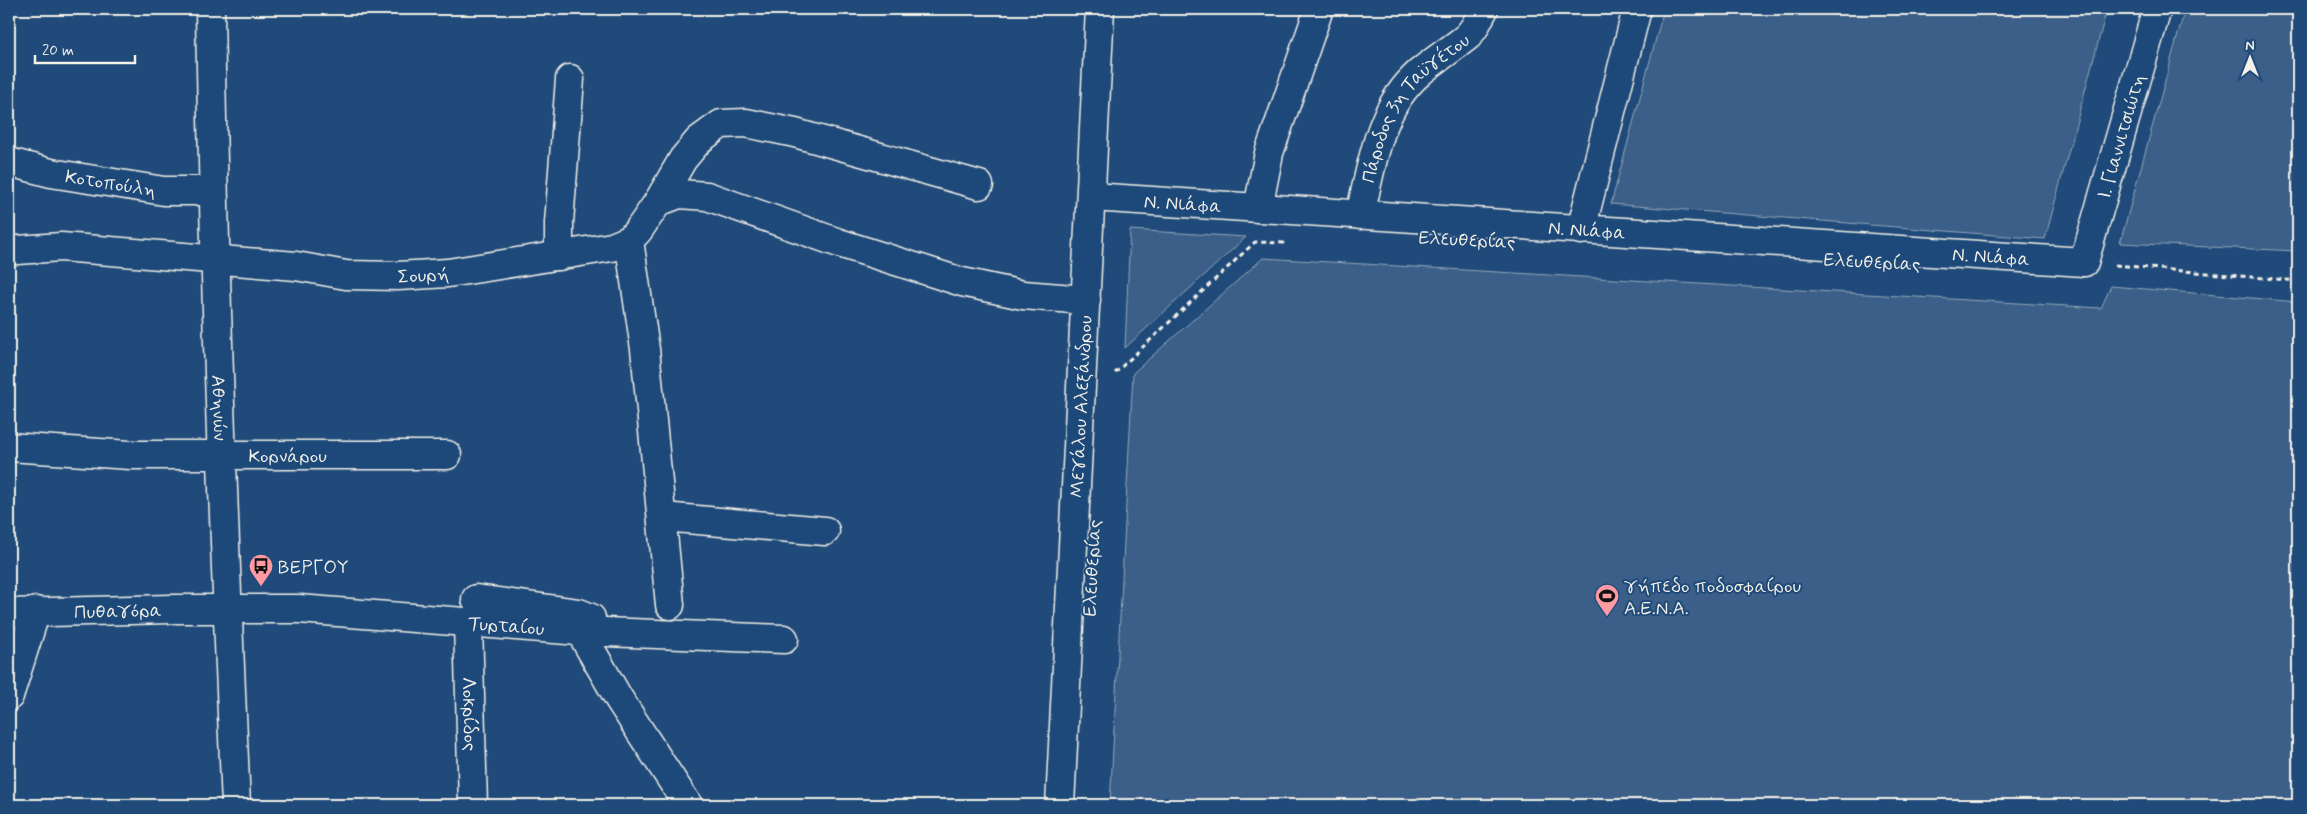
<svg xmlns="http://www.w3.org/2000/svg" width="2307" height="814" font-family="Mynerve,sans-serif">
<rect width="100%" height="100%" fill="#1f4a7a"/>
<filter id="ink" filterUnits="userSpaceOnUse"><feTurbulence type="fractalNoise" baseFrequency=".02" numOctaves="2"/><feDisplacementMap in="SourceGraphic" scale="10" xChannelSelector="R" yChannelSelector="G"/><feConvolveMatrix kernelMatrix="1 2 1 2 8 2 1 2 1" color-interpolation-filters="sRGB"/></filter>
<g filter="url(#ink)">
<path fill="#3a5f88" stroke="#97a8b8" d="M 1664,9 L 2107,9 L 2045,239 L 1611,204 Z
M 2185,9 L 2298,9 L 2298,251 L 2120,243 Z
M 1130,230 L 1246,237 L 1125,348 Z
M 1263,258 L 2101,308 L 2111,286 L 2298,302 L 2298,805 L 1110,805 L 1133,373 Z"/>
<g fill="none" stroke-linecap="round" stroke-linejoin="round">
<defs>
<g id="street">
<path id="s1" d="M 9,162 L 51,173 L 164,191 L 213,191"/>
<path id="s2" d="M 1092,197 L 2084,262"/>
<path d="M 658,202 L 683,159 L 699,140 L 721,124 L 746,123 L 795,133 L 979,185"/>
<path d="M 1258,208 L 1269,153 L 1319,9"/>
<path id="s3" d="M 1360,215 C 1372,165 1378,109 1419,73 C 1434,60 1452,49 1468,36 L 1474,28 L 1484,9"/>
<path d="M 1581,230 L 1637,9"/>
<path d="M 629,240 L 645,349 L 670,605"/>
<path id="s4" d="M 17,250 L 61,247 L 296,266 L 346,275 L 398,276 L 448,273 L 612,247 L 629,240 L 638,231 L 658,202 L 679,194 L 707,196 L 839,243 L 962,282 L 1023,295 L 1086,300"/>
<path d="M 559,256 L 559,223 L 570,79"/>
<path id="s5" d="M 9,447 L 130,455 L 447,455"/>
<path d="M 663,517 L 825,531"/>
<path d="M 476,599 L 579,613 L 591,618"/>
<path id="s6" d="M 9,613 L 171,609 L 299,609 L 580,631 L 784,639"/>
<path id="s7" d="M 468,623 L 473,805"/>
<path d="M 580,631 L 619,699 L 688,805"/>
<path d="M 9,696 L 36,611"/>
</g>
<g id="secondary">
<path id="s8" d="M 210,9 C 214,274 224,540 236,805"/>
<path id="s9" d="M 2084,262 L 2157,9"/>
<path id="s10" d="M 1060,805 L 1100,9"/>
</g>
</defs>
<use href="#street" stroke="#f4f1e8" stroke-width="31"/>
<use href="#secondary" stroke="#f4f1e8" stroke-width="31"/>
<path stroke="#f4f1e8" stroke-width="3" stroke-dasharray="5 4" stroke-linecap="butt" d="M 2115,265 L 2298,281
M 1115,373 L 1255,242 L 1287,243"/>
<use href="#street" stroke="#1f4a7a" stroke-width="28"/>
<use href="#secondary" stroke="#1f4a7a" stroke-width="28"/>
</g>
</g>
<defs>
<symbol id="bus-pin" viewBox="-11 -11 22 30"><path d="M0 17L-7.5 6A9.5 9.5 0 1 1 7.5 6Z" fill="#ff9aa2" stroke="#1f4a7a"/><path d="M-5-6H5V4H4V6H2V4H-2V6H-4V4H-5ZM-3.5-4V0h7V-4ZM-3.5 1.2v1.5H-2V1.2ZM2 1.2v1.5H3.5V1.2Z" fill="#111"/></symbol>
<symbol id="stadium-pin" viewBox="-11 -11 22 30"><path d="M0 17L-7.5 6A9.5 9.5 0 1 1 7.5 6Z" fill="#ff9aa2" stroke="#1f4a7a"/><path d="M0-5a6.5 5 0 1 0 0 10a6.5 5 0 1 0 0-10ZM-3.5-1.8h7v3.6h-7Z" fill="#111"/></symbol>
</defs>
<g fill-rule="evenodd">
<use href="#bus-pin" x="247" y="552" width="28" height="38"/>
<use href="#stadium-pin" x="1593" y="582" width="28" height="38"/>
</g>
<g text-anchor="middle" stroke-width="4" stroke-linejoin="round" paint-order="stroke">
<g font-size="19" fill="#f4f1e8" stroke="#1f4a7a">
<text dy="7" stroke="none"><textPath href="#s3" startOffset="125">Πάροδος 3η Ταϋγέτου</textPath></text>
<text dy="7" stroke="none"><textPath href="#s9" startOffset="131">Ι. Γιαννιτσιώτη</textPath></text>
<text dy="7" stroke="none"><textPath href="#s1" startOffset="104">Κοτοπούλη</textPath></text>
<text dy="7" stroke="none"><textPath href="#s2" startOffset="91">Ν. Νιάφα</textPath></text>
<text dy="7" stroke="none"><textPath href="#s2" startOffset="496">Ν. Νιάφα</textPath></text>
<text transform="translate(1467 239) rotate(3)" y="7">Ελευθερίας</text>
<text dy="7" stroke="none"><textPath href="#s2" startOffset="901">Ν. Νιάφα</textPath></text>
<text transform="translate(1872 261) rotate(3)" y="7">Ελευθερίας</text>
<text dy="7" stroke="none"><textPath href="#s4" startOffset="408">Σουρή</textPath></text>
<text dy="7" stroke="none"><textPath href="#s8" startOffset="399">Αθηνών</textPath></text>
<text dy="7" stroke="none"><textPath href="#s10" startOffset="399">Μεγάλου Αλεξάνδρου</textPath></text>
<text dy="7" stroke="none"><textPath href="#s5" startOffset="279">Κορνάρου</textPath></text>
<text transform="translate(1091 568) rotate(-87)" y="7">Ελευθερίας</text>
<text dy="7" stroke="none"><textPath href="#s6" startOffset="109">Πυθαγόρα</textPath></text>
<text dy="7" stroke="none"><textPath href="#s6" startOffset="498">Τυρταίου</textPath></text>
<text dy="7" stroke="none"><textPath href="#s7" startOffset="91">Λοκρίδος</textPath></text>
</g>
<g font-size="19" fill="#f4f1e8" stroke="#1f4a7a" text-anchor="start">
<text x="278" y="573">ΒΕΡΓΟΥ</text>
<text x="1624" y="592">γήπεδο ποδοσφαίρου<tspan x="1624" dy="22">Α.Ε.Ν.Α.</tspan></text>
</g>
</g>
<rect width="2307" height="814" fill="none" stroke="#1f4a7a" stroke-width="30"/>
<rect x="15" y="15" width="2277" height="784" fill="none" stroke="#f4f1e8" stroke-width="2" filter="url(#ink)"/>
<g transform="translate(2250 58)" stroke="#1f4a7a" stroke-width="4" paint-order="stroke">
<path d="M0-4L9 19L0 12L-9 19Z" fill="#f4f1e8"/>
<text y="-8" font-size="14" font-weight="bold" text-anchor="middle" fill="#f4f1e8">N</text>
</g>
<path d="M35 55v8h100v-8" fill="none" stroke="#f4f1e8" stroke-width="2.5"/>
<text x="42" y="55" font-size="15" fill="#f4f1e8" stroke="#1f4a7a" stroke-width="4" paint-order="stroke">20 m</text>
</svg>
